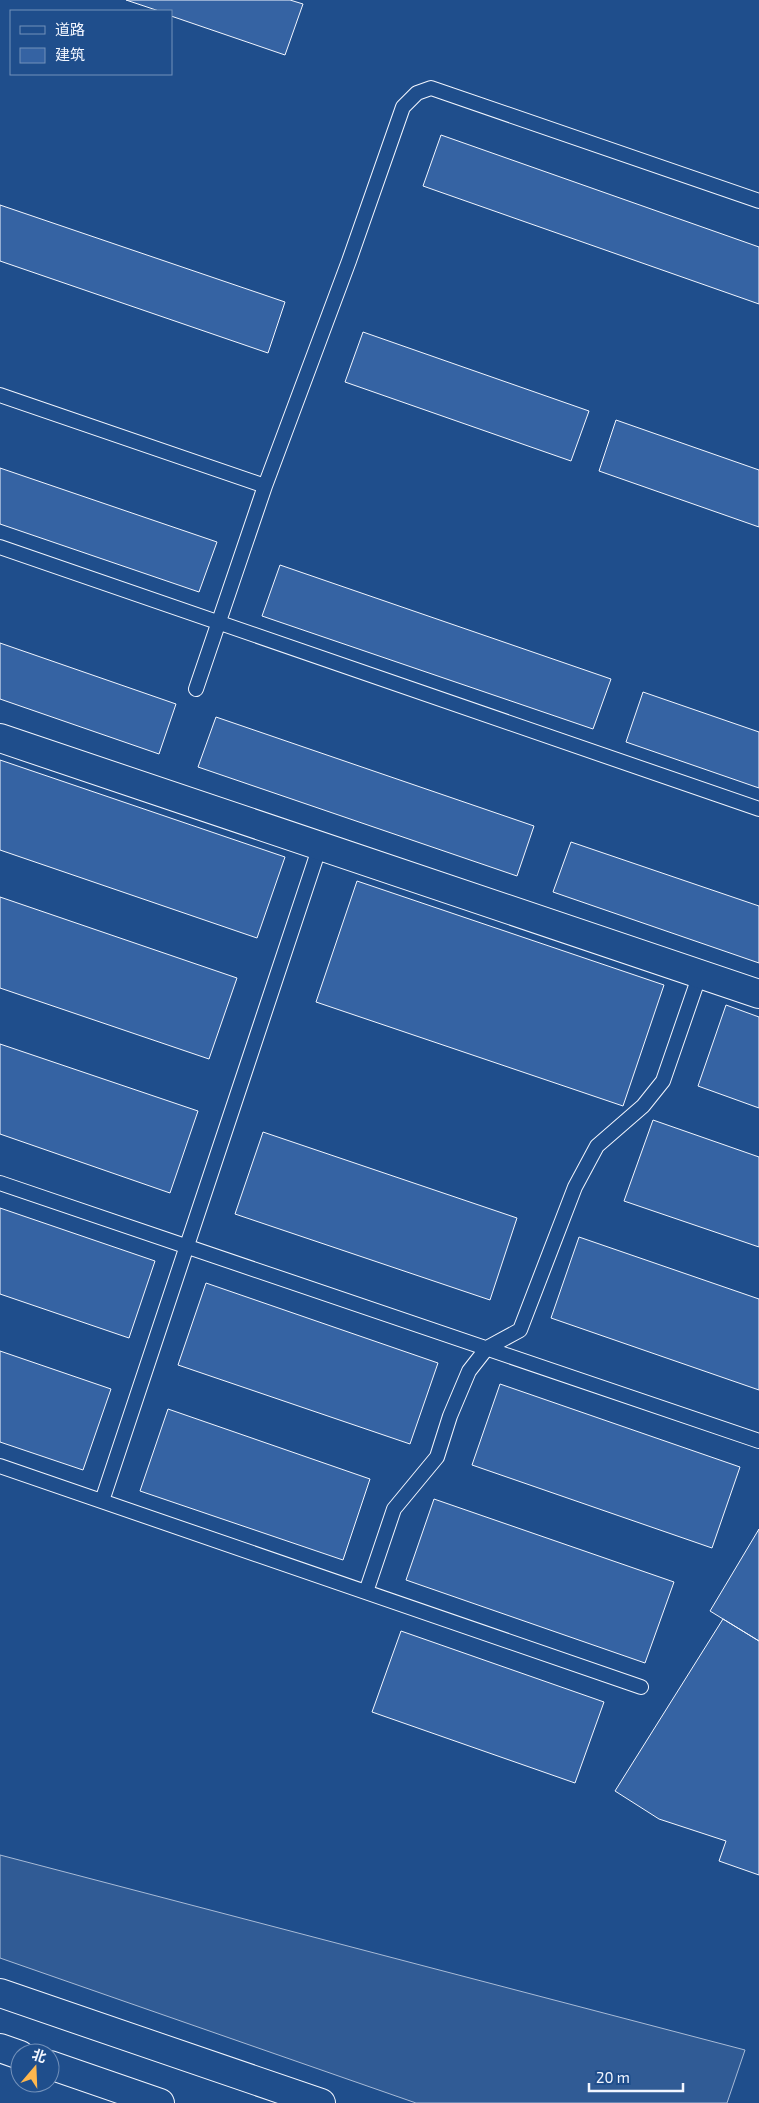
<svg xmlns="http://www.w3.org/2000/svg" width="759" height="2103" font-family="'Exo 2','Noto Sans SC',sans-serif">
<rect width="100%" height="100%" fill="#1f4e8c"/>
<path fill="#305b95" stroke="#a8bbd7" d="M 0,1855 L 745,2050 L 727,2103 L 416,2103 L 0,1958 Z"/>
<path fill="#3563a3" stroke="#f2f6ff" d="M 126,0 L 290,0 L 303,4 L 285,55 L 171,16 L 171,11 L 159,11 Z
M 441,135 L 759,247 L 759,304 L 423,186 Z
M 0,205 L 285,302 L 268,353 L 0,261 Z
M 363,332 L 589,411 L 571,461 L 345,382 Z
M 616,420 L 759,470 L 759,527 L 599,471 Z
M 0,468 L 217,542 L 199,592 L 0,524 Z
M 280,565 L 611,679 L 593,729 L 262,616 Z
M 0,643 L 176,704 L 159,754 L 0,699 Z
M 643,692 L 759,732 L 759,788 L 626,742 Z
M 216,717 L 534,826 L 517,876 L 198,767 Z
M 0,760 L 285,857 L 257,938 L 0,850 Z
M 571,842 L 759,906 L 759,963 L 553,892 Z
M 357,881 L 664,985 L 623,1106 L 316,1002 Z
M 0,897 L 237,978 L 209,1059 L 0,988 Z
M 726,1005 L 759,1017 L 759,1108 L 698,1086 Z
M 0,1044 L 198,1111 L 170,1193 L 0,1134 Z
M 653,1120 L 759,1157 L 759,1247 L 624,1201 Z
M 263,1132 L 517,1218 L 490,1300 L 235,1214 Z
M 0,1208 L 155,1261 L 129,1338 L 0,1294 Z
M 579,1237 L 759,1299 L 759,1390 L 551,1318 Z
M 206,1283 L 438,1363 L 410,1444 L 178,1365 Z
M 0,1351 L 111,1389 L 83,1470 L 0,1442 Z
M 500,1384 L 740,1467 L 712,1548 L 472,1465 Z
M 168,1409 L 370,1479 L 343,1560 L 140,1491 Z
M 434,1499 L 674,1582 L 645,1663 L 406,1580 Z
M 759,1529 L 759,1641 L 710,1611 Z
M 723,1619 L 759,1641 L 759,1875 L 719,1861 L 726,1841 L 659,1819 L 615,1791 Z
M 401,1631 L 604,1702 L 575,1783 L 372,1712 Z"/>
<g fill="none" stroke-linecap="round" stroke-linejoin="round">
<defs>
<path id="lane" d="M 0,395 L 265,486 L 196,689
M 265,486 L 349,261 L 403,107 L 417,93 L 431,88 L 759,201
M 0,547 L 759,809
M 0,1183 L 759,1441
M 0,1466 L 641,1687
M 102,1501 L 320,846
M 366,1592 L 394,1509 L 437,1457 L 450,1416 L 469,1371 L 487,1348 L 520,1330 L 575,1187 L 597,1146 L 643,1106 L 663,1081 L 700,974"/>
<path id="street" d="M 0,738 L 759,994
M 0,1993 L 321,2103"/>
<path id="secondary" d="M 0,2048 L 20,2055
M 50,2065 L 160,2103"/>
</defs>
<use href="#lane" stroke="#f2f6ff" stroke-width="16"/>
<use href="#street" stroke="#f2f6ff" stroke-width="30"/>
<use href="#secondary" stroke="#f2f6ff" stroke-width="30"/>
<use href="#lane" stroke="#1f4e8c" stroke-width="14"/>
<use href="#street" stroke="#1f4e8c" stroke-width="28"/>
<use href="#secondary" stroke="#1f4e8c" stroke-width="28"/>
</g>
<rect x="10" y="10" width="162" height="65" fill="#1f4e8c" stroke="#7391ba"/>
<rect x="20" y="26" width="25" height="8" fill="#1f4e8c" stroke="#7391ba"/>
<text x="55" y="35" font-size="15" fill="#f2f6ff">道路</text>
<rect x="20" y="48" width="25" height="15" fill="#3563a3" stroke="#7391ba"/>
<text x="55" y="60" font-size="15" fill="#f2f6ff">建筑</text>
<g transform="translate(35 2068) rotate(19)"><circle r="24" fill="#1f4e8c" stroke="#7391ba"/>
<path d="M0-4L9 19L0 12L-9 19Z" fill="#ffb74d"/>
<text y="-8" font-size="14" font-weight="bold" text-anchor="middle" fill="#f2f6ff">北</text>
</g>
<path d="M589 2083v8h94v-8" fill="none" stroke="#f2f6ff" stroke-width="2.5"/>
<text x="596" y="2083" font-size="15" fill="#f2f6ff" stroke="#1f4e8c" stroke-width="4" paint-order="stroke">20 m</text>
</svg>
